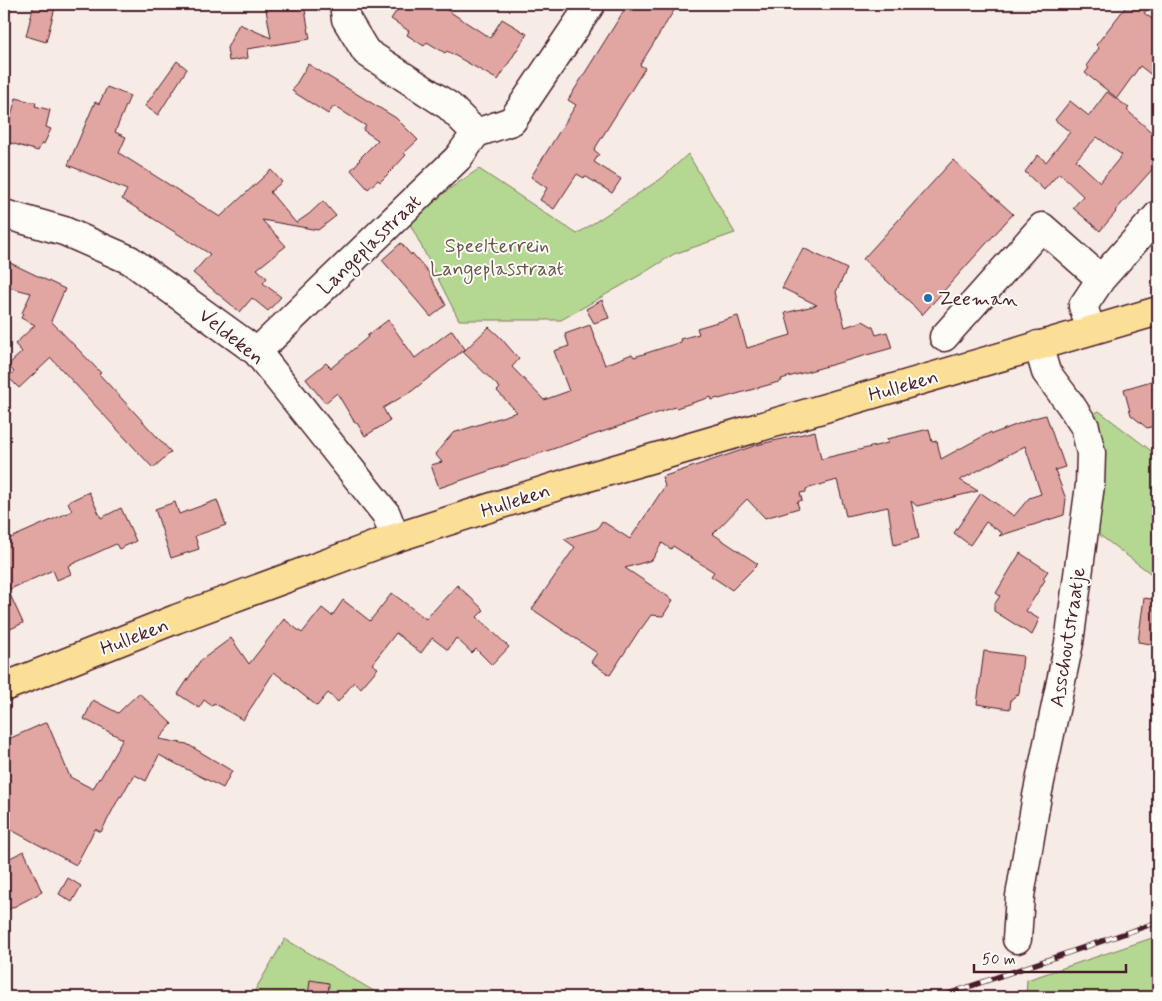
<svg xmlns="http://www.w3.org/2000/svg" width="1162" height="1001" font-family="Mynerve,sans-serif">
<rect width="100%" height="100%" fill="#f7ebe6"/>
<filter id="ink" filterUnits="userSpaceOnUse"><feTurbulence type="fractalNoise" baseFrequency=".02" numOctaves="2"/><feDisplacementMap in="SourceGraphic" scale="10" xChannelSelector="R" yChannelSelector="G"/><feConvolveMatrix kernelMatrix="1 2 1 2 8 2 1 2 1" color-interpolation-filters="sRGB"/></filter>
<g filter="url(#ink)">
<path fill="#b4d792" stroke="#7f7b5e" d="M 688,154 L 735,233 L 674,254 L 642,274 L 561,320 L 459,320 L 409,222 C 431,202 454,185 479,169 L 577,234 L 662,178 Z
M 1099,411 L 1158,456 L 1158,579 L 1097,533 L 1089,416 Z
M 1158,936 L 1158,997 L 1026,997 L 1027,980 Z
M 285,939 L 384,997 L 251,997 Z"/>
<path fill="#e1a6a2" stroke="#4a1f2b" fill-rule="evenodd" d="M 34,4 L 56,4 L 46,42 L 26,36 Z
M 265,4 L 304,4 L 310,39 L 247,49 L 248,58 L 229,61 L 227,48 L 239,24 L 271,38 Z
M 401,4 L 438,4 L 490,38 L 502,19 L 527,34 L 498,80 L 447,51 L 445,53 L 427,42 L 424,46 L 407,35 L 409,31 L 391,19 Z
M 628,4 L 678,4 L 640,65 L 645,68 L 594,150 L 599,154 L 594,162 L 621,179 L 612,193 L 585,176 L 584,178 L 577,174 L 554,209 L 540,200 L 547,188 L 531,177 L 576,105 L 568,100 Z
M 1128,4 L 1152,4 L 1144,13 L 1158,23 L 1158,80 L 1140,66 L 1117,98 L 1085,73 L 1089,68 L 1086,66 L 1099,48 L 1096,45 Z
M 177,61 L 187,69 L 158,115 L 145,106 Z
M 308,64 L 396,118 L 418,140 L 404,153 L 406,155 L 395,167 L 380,182 L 378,180 L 368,189 L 351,170 L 360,160 L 359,159 L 378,140 L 363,130 L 366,126 L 334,106 L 328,114 L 292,91 Z
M 107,87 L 130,96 L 115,132 L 126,137 L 119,153 L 220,217 L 271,170 L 282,182 L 270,192 L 296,223 L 309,214 L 323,201 L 336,216 L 318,230 L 262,220 L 286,246 L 257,269 L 267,278 L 263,283 L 281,297 L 268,311 L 252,298 L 240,312 L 193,273 L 210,254 L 122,199 L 127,190 L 68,165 L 95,102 L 99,104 Z
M 1107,92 L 1129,108 L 1127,110 L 1130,113 L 1158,138 L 1158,163 L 1115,211 L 1116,212 L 1100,231 L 1073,208 L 1083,196 L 1059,173 L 1044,190 L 1025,172 L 1038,155 L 1046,162 L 1070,132 L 1055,120 L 1070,101 L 1089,116 ZM 1097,137 L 1122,155 L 1100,182 L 1076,160 Z
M 16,98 L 36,103 L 35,106 L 50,110 L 46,127 L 51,129 L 44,144 L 42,143 L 38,151 L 4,141 Z
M 953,160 L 1013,214 L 922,315 L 910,302 L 863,259 Z
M 401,243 L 411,255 L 412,253 L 430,274 L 429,275 L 446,305 L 431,317 L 382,260 Z
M 803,248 L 847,269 L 836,292 L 845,327 L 863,321 L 873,327 L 876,335 L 887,332 L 892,348 L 781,379 L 782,381 L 719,399 L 718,398 L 712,400 L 711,397 L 676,408 L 675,407 L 439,488 L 431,465 L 442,462 L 435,454 L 453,433 L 517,412 L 497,391 L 500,388 L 463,352 L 489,327 L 500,337 L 519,359 L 512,367 L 544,400 L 569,391 L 554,351 L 569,346 L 565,334 L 590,325 L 605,365 L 632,354 L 634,357 L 681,342 L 680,339 L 699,334 L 697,328 L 738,316 L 747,348 L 791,335 L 785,313 L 817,305 L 782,288 Z
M 4,260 L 65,289 L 51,321 L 101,373 L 99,374 L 171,452 L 153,468 L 51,358 L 19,388 L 8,377 L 14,372 L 8,365 L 22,352 L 15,344 L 35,325 L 21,318 L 23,314 L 22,313 L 31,293 L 4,286 Z
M 602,300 L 609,318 L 594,323 L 586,309 Z
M 388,320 L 415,358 L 452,330 L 465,349 L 412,391 L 383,408 L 390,421 L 365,436 L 357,423 L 355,423 L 337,393 L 325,403 L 306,379 L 326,363 L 331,368 L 368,337 L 367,336 Z
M 1158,379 L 1158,425 L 1147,428 L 1131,415 L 1124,389 Z
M 1046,415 L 1058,450 L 1059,450 L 1065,467 L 1055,470 L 1066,499 L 1064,515 L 999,536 L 1002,533 L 986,522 L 970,545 L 954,533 L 981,493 L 1014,516 L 1029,498 L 1041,494 L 1025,446 L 960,480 L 978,491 L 917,506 L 911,501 L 919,538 L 894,545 L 888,507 L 846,516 L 837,480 L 806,489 L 806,492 L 800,493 L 802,500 L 797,502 L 799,508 L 765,518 L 747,499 L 713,534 L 758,564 L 732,590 L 711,576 L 714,572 L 673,546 L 671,549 L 662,543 L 652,560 L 625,568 L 673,600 L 663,616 L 651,615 L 641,629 L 640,629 L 610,675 L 591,662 L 597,653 L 532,609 L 575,547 L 564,539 L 597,529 L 602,521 L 630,539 L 665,486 L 662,477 L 757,445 L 815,431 L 821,459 L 888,443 L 887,439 L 929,429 L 932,442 L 937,441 L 941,459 L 991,432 L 992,434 L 1034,418 Z
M 89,492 L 101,518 L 121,508 L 136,541 L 119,549 L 116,544 L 68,566 L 71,574 L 57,580 L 53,570 L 8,590 L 23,623 L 4,632 L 4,541 L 72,511 L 68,502 Z
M 217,500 L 226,525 L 195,536 L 199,549 L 171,558 L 155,509 L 175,502 L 179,514 Z
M 1020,553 L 1048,571 L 1043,578 L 1045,580 L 1026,611 L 1039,619 L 1032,635 L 994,611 L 994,605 L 1000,596 L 996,593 Z
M 457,585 L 484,610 L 477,617 L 509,647 L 492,665 L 476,649 L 472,653 L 456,638 L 448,650 L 432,638 L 421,653 L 396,633 L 372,664 L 378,668 L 361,688 L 354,682 L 338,702 L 328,693 L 317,706 L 274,672 L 243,720 L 214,703 L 212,706 L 204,700 L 199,708 L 178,694 L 200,661 L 231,638 L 249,664 L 284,619 L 302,633 L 322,608 L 332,616 L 343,600 L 370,621 L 392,593 L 426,619 Z
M 1144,598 L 1158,600 L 1158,645 L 1138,642 Z
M 984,651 L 1023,656 L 1019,694 L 1011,699 L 1010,709 L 977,704 Z
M 139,693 L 172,724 L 159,739 L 187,744 L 232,771 L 223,788 L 159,755 L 146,781 L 135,775 L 131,782 L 130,781 L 121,797 L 120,796 L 101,832 L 95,829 L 76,865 L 4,826 L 4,741 L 47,722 L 70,777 L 93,789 L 99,778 L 100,779 L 123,739 L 84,719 L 93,700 L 118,713 Z
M 24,851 L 42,892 L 4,912 L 4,861 Z
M 68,878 L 81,886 L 72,902 L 59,894 Z
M 310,980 L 329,983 L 328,997 L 308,997 Z"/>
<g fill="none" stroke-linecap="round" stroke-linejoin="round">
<defs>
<path id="minor" d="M 344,4 L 346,19 L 366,52 L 449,106 L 476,133
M 4,214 L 64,231 L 130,260 L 257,352 L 386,514 L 395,538
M 1091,330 L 1083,306 L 1101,279 L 1158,215
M 944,337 L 1042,227 L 1101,279
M 257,352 L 458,158 L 476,133 L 512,121 L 591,4
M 1017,939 L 1020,896 L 1037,796 L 1069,643 L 1090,485 L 1091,453 L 1085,427 L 1070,404 L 1046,372 L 1038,345"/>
<path id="major" d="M 4,687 L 176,619 L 395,538 L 564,484 L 1158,311"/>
</defs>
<use href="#minor" stroke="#4a1f2b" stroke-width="31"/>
<use href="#major" stroke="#4a1f2b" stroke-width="31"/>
<use href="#minor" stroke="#fdfcf7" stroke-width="28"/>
<use href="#major" stroke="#fbdf96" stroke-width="28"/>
<defs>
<path id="rail" d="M 939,997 L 1158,922"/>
</defs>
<use href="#rail" stroke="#4a1f2b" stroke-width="5.5"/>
<use href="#rail" stroke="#fdfcf7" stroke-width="4" stroke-dasharray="11" stroke-linecap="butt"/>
</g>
</g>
<circle fill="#1f6fb2" stroke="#fdfcf7" stroke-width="2" cx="928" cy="298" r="5"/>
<g text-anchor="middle" stroke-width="4" stroke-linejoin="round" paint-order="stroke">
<g font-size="20" fill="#4a1f2b" stroke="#fdfcf7">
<text transform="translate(369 244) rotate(-44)" y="7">Langeplasstraat</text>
<text transform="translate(232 336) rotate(39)" y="7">Veldeken</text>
<text transform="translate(903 385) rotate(-16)" y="7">Hulleken</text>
<text transform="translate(515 500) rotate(-18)" y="7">Hulleken</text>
<text transform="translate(134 636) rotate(-21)" y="7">Hulleken</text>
<text transform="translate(1067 637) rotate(-81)" y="7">Asschoutstraatje</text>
</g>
<g font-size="20" fill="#6a564a" stroke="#fdfcf7">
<text x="497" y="252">Speelterrein<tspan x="497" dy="23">Langeplasstraat</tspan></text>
</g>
<g font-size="20" fill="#4a1f2b" stroke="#fdfcf7" text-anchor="start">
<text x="938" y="305">Zeeman</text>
</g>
</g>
<rect width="1162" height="1001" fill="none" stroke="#fdfcf7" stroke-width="20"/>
<rect x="10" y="10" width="1142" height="981" fill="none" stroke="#4a1f2b" stroke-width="2" filter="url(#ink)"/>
<path d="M974 964v8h152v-8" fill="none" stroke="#4a1f2b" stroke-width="2.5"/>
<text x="982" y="964" font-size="15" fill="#4a1f2b" stroke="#fdfcf7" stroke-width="4" paint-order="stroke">50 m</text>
</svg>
